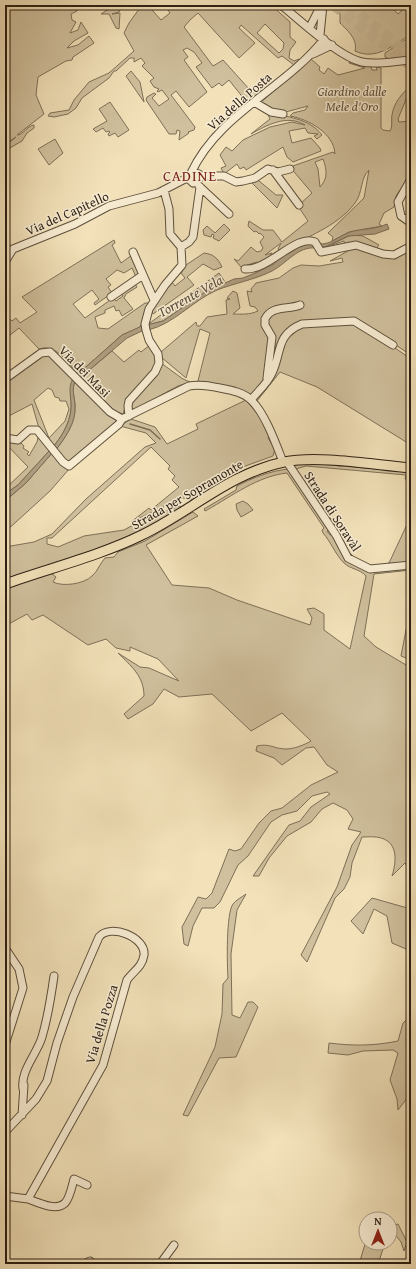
<svg xmlns="http://www.w3.org/2000/svg" width="416" height="1269" font-family="'Gentium Book Plus',serif">
<rect width="100%" height="100%" fill="#f2e1b9"/>
<filter id="stains"><feTurbulence type="fractalNoise" baseFrequency=".005" numOctaves="4"/><feColorMatrix values="0 0 0 0 .2 0 0 0 0 .09 0 0 0 0 .02 0 0 0 .5 -.17"/></filter>
<radialGradient id="worn" r=".72"><stop offset=".6" stop-color="#630" stop-opacity="0"/><stop offset="1" stop-color="#630" stop-opacity=".3"/></radialGradient>
<path fill="#d0c09d" stroke="#7e7058" fill-rule="evenodd" d="M 5,5 L 72,5 L 72,7 L 76,8 L 77,11 L 71,14 L 72,20 L 76,22 L 70,33 L 78,30 L 81,22 L 88,33 L 74,41 L 67,48 L 78,45 L 89,36 L 94,43 L 73,57 L 72,60 L 66,61 L 38,77 L 36,95 L 44,114 L 17,135 C 23,135 27,126 34,125 L 34,128 L 27,133 L 22,141 L 8,149 L 5,154 L 5,146 L 16,137 L 5,144 Z
M 115,5 L 122,6 L 119,12 L 112,14 L 120,13 L 119,29 L 116,28 L 109,14 L 101,14 Z
M 142,5 L 158,5 L 152,10 L 161,20 L 170,13 L 168,10 L 171,8 L 169,5 L 215,5 L 221,10 L 223,8 L 220,5 L 271,5 L 290,22 L 290,37 L 296,42 L 290,50 L 289,58 L 294,61 L 299,59 L 299,61 L 294,65 L 282,56 L 278,58 L 241,25 L 239,28 L 255,43 L 239,58 L 198,13 L 190,20 L 184,27 L 213,66 L 223,60 L 250,90 L 255,92 L 260,89 L 262,92 L 248,104 L 229,80 L 222,86 L 219,83 L 212,88 L 196,67 L 202,63 L 194,52 L 187,48 L 183,50 L 188,57 L 184,60 L 207,92 L 189,107 L 176,91 L 171,95 L 195,127 L 194,130 L 188,132 L 189,133 L 179,140 L 180,131 L 177,130 L 176,134 L 169,134 L 146,100 L 147,97 L 154,93 L 156,94 L 152,98 L 159,106 L 169,99 L 162,90 L 158,92 L 157,91 L 159,89 L 154,87 L 150,81 L 154,78 L 142,66 L 145,63 L 141,58 L 134,62 L 134,58 L 130,58 L 116,71 L 114,71 L 109,78 L 82,98 L 76,108 L 68,114 L 54,117 L 48,116 L 50,113 L 69,110 L 74,100 L 89,82 L 109,73 L 134,51 L 124,33 L 129,23 ZM 265,24 L 284,43 L 283,49 L 279,53 L 257,33 Z
M 332,5 L 382,5 L 385,8 L 390,5 L 398,14 L 408,5 L 411,5 L 411,34 C 394,45 376,61 355,51 C 358,39 347,30 340,23 L 340,14 Z
M 408,38 L 411,40 L 411,58 L 389,59 L 385,57 L 385,53 Z
M 311,59 L 320,67 L 319,70 L 324,74 L 328,68 L 338,75 L 365,68 L 349,63 L 350,61 L 371,67 L 372,70 L 377,70 L 376,67 L 381,68 L 381,128 L 383,130 L 390,131 C 393,126 391,120 392,115 C 394,102 402,94 411,85 L 411,92 L 407,97 L 398,119 L 399,122 L 411,121 L 411,174 L 396,196 L 394,207 L 384,213 L 379,224 L 382,226 L 349,232 L 332,241 L 333,237 L 328,233 L 364,198 L 369,170 C 360,178 363,193 355,203 C 336,228 306,236 281,252 L 278,249 L 281,243 L 265,255 L 272,253 L 268,260 L 259,265 L 257,262 L 241,267 L 234,259 L 238,261 L 251,247 L 257,252 L 261,251 L 263,248 L 260,242 L 264,237 L 260,233 L 259,234 L 256,231 L 254,232 L 248,226 L 249,221 L 263,230 L 273,230 L 282,242 L 308,221 L 298,206 L 312,193 L 290,167 L 333,152 L 335,154 C 334,133 308,119 290,116 L 293,113 L 305,110 L 308,106 L 282,113 L 259,104 ZM 323,159 C 327,169 328,179 320,187 L 318,169 L 315,162 Z
M 131,71 L 140,82 L 144,102 L 126,76 Z
M 110,102 L 129,130 L 118,137 L 115,133 L 109,136 L 108,134 L 110,132 L 109,131 L 106,132 L 103,128 L 96,132 L 93,129 L 107,121 L 99,109 Z
M 267,112 C 287,117 309,118 322,135 L 317,139 L 314,136 L 318,134 L 308,133 L 305,128 L 289,131 L 292,143 L 311,138 L 320,148 L 321,151 L 293,162 L 287,157 L 283,147 L 246,170 L 244,167 L 240,169 L 237,164 L 224,174 L 221,168 L 226,166 L 220,155 L 226,147 L 232,151 L 243,140 L 270,127 L 292,122 L 305,125 C 287,114 267,125 251,134 L 270,119 Z
M 55,139 L 63,153 L 49,165 L 38,149 Z
M 258,180 L 276,195 L 283,195 L 277,208 L 250,181 L 256,182 Z
M 224,224 L 230,230 L 219,241 L 213,238 L 214,235 L 212,234 L 211,237 L 204,235 L 203,230 L 207,226 L 215,233 Z
M 351,235 L 363,236 L 379,245 L 376,249 L 345,245 L 344,241 L 332,245 L 333,248 L 328,246 Z
M 114,240 L 115,243 L 112,245 L 121,263 L 132,255 L 140,274 L 136,277 L 132,268 L 124,273 L 117,270 L 106,279 L 111,285 L 108,287 L 112,293 L 95,305 L 94,303 L 99,299 L 92,290 L 73,304 L 85,318 L 113,298 L 116,301 L 123,296 L 121,293 L 135,284 L 137,287 L 126,294 L 124,298 L 133,309 L 122,316 L 119,310 L 116,311 L 114,306 L 105,310 L 105,313 L 95,317 L 98,328 L 108,329 L 145,303 L 149,303 L 143,322 L 139,328 L 122,335 L 78,374 C 68,363 56,343 39,349 L 19,328 L 5,339 L 5,314 L 12,321 L 16,318 L 20,323 L 37,312 L 22,297 Z
M 355,247 L 383,255 L 411,248 L 411,355 L 354,318 L 290,328 L 273,370 L 270,335 L 265,380 L 253,395 L 234,387 L 198,381 L 210,333 L 200,329 L 186,378 L 161,357 L 161,352 L 196,322 L 197,326 L 200,326 L 207,317 L 227,314 L 226,300 L 230,299 L 227,298 L 233,291 L 237,293 L 240,308 L 233,314 C 242,314 249,315 258,311 L 255,307 L 250,306 L 247,291 L 252,292 L 251,289 L 256,283 L 279,278 L 293,268 L 301,265 L 319,266 L 343,262 L 342,258 L 330,261 Z
M 204,253 C 213,254 218,258 222,267 L 214,270 L 203,264 L 187,277 L 194,285 L 153,314 L 151,309 L 171,281 L 175,286 L 185,278 L 181,273 L 186,265 Z
M 219,273 L 225,282 L 198,297 L 163,321 L 147,325 Z
M 349,322 L 379,337 L 411,359 L 411,445 L 317,387 L 280,372 L 257,401 L 255,400 L 286,338 L 300,327 Z
M 150,345 L 156,356 L 155,369 L 127,401 L 123,414 L 116,412 L 81,377 L 112,351 L 124,362 L 139,350 L 141,352 Z
M 43,355 L 49,355 L 73,379 C 68,389 72,398 71,409 C 70,423 61,438 52,448 L 38,425 L 32,404 L 5,418 L 5,382 ZM 48,388 L 52,390 L 55,397 L 59,398 L 60,401 L 66,401 L 69,409 L 65,421 L 49,438 L 34,400 Z
M 161,363 L 183,379 L 190,382 L 178,386 L 135,409 L 130,409 L 131,403 Z
M 75,382 L 111,417 L 118,420 L 69,464 L 55,451 C 65,438 76,423 75,406 C 75,398 71,389 75,382 Z
M 246,400 L 259,416 L 269,436 L 268,438 L 275,449 L 273,456 L 240,468 L 199,497 L 191,500 L 183,498 L 131,522 L 149,508 L 151,510 L 179,487 L 172,480 L 175,476 L 168,469 L 170,466 L 151,447 L 52,538 L 47,538 L 47,544 L 58,547 L 84,536 L 124,530 L 146,518 L 180,506 L 182,507 L 135,536 L 5,581 L 5,547 L 34,542 L 52,534 L 86,499 L 145,447 L 156,443 L 146,433 L 120,426 L 131,419 L 155,427 L 167,444 L 198,429 L 196,424 Z
M 39,433 L 50,450 L 18,485 L 5,494 L 5,489 L 28,467 L 5,443 L 5,440 L 20,442 L 24,446 L 23,448 L 29,452 L 27,454 L 29,456 L 37,442 Z
M 53,452 L 70,468 L 50,491 L 5,532 L 5,501 L 26,483 Z
M 307,463 L 411,472 L 411,480 L 405,479 L 406,475 L 306,466 L 296,469 L 337,528 L 349,552 L 356,559 L 375,568 L 389,563 L 411,516 L 411,564 L 376,568 L 349,558 L 292,464 Z
M 288,469 L 330,530 L 327,531 L 330,535 L 333,534 L 341,548 L 365,570 L 411,567 L 411,570 L 374,574 L 364,636 L 376,647 L 411,668 L 411,872 L 405,863 L 392,876 C 396,863 399,843 381,838 C 375,836 368,837 362,837 L 352,863 L 350,877 L 344,889 L 335,898 L 307,962 L 301,955 L 337,887 L 352,845 L 361,832 L 348,829 L 353,819 L 347,810 L 333,803 L 322,809 L 311,822 L 287,836 L 269,858 L 259,876 L 253,876 L 289,825 L 300,821 L 311,807 L 330,794 L 327,792 L 312,796 L 297,811 L 282,815 L 271,822 L 248,856 L 238,865 L 220,902 L 214,908 L 202,908 L 193,926 L 188,946 L 184,944 L 182,927 L 198,897 L 206,899 L 212,893 L 229,849 L 235,851 L 241,849 L 259,823 L 271,811 L 282,808 L 311,785 L 338,772 L 327,765 L 314,747 L 306,748 L 282,765 L 274,758 L 256,751 L 257,746 C 270,743 274,749 286,749 C 294,749 304,745 311,741 L 282,713 L 251,731 L 212,694 L 179,697 L 164,689 L 153,704 L 128,719 L 124,714 L 144,696 C 144,676 131,666 118,653 L 140,667 L 149,668 L 179,681 L 158,659 L 130,647 L 130,651 L 116,648 L 106,639 L 88,645 L 43,615 L 32,620 L 27,614 L 5,626 L 5,588 L 51,573 L 56,577 L 53,582 C 63,587 84,584 92,576 C 98,571 100,563 105,558 L 114,557 L 118,552 L 145,541 L 193,512 L 198,516 L 146,545 L 172,585 L 209,588 L 237,600 L 310,625 L 312,618 L 307,609 L 314,608 L 324,614 L 324,630 L 350,649 L 366,576 C 360,569 350,569 344,563 C 335,554 331,542 323,533 L 322,530 L 324,528 L 287,473 C 258,476 232,496 207,510 L 205,511 L 204,509 L 236,490 L 237,486 C 252,478 270,471 288,469 Z
M 243,501 L 248,504 L 253,510 L 241,517 L 237,510 L 236,504 Z
M 411,604 L 411,660 L 401,656 Z
M 246,894 L 237,910 L 231,954 L 232,1015 L 240,1018 L 248,1002 L 253,1002 L 258,1007 L 236,1057 L 219,1058 L 188,1116 L 183,1115 L 215,1047 L 222,1014 L 223,984 L 228,978 C 227,965 226,913 233,904 C 236,900 242,897 246,894 Z
M 372,898 L 411,909 L 411,951 L 392,943 L 387,916 L 374,909 L 363,934 L 351,921 Z
M 411,1016 L 411,1026 L 408,1029 L 406,1041 L 411,1042 L 411,1077 L 408,1097 L 398,1110 L 397,1099 L 390,1080 L 398,1053 L 393,1050 L 363,1051 L 348,1055 L 328,1053 L 329,1043 C 353,1046 374,1046 398,1041 L 403,1023 Z
M 398,1224 L 407,1242 L 404,1251 L 401,1242 L 394,1233 L 390,1237 L 390,1226 Z
M 366,1241 L 366,1243 L 373,1243 L 373,1247 L 379,1243 L 385,1243 L 378,1264 L 359,1264 Z"/>
<path fill="#af9f81" stroke="#7b6c55" d="M 387,224 L 389,229 L 375,234 L 348,236 L 325,247 L 319,247 L 318,244 C 331,245 339,236 350,232 C 363,228 374,230 387,224 Z
M 310,242 L 316,248 C 298,246 287,263 272,271 C 254,280 235,283 217,290 C 192,301 174,324 148,330 L 147,325 L 163,321 L 205,292 L 234,279 L 243,278 L 255,273 L 274,264 L 279,258 L 297,246 Z
M 144,325 L 144,330 L 127,338 L 81,377 L 81,374 L 78,374 L 122,335 Z
M 73,379 L 75,382 C 71,389 75,398 75,406 C 76,423 65,438 55,451 L 52,448 C 61,438 70,423 71,409 C 72,398 67,388 73,379 Z
M 50,450 L 53,452 L 26,483 L 5,501 L 5,494 L 18,485 Z"/>
<g fill="none" stroke-linecap="round" stroke-linejoin="round">
<path stroke="#7b6c55" stroke-width="1.5" d="M 130,424 L 150,430 L 160,439"/>
<path stroke="#caba98" stroke-width="10" stroke-dasharray="10 5" stroke-linecap="butt" d="M 333,5 L 411,66
M 348,5 L 411,55"/>
<defs>
<path id="minor" d="M 281,5 C 300,20 339,57 362,62 C 377,65 395,61 411,60
M 310,27 L 321,5
M 320,35 L 323,5
M 313,54 L 332,45
M 254,102 L 271,112 L 283,114
M 273,170 L 299,205
M 191,173 C 219,113 285,89 324,39
M 200,176 L 224,176 L 236,182 L 243,181 L 255,178 L 268,169 L 278,172 L 290,169
M 411,179 L 398,202 L 401,216 L 411,223
M 199,186 L 229,214
M 164,190 L 169,209 L 170,234 L 181,247
M 133,252 L 154,300
M 5,262 L 13,249 L 75,224 L 109,206 L 158,193 L 187,178 L 193,172 L 199,174 L 199,179 L 193,183 L 189,179 L 189,176
M 245,269 C 268,271 297,233 315,242 L 321,252 L 356,245 L 383,254 L 394,255 L 411,246
M 111,297 L 143,275
M 267,378 L 272,337 L 265,325 L 265,319 C 272,305 288,310 300,305
M 5,379 L 41,353 L 50,352 L 110,412 L 122,419 L 189,386 C 200,384 210,386 220,388 C 230,390 243,392 251,400 C 265,413 276,444 283,462
M 251,400 C 258,391 268,383 272,373 C 282,353 275,335 302,324 L 354,321 L 393,345
M 129,416 L 128,406 L 129,401 L 155,372 L 159,363 L 158,354 L 149,340 L 146,330 L 145,324 L 149,309 L 165,285 L 182,265 L 181,247 L 189,242 L 193,237 L 200,187
M 5,438 L 18,440 L 29,430 L 37,430 L 63,462 L 69,466 L 119,424 L 122,419
M 287,462 L 336,535 L 348,558 L 370,569 L 411,565
M 5,948 L 19,969 L 23,988 L 5,1045
M 23,1089 C 20,1071 37,1054 42,1037 C 48,1017 51,997 54,976
M 22,1115 L 24,1085
M 5,1132 L 36,1099 L 47,1081 L 57,1043 L 73,997 L 99,937 C 110,923 146,937 144,955 C 142,968 133,971 127,980 L 103,1065 L 28,1199 L 5,1196
M 28,1199 C 37,1202 56,1212 65,1203 C 70,1198 72,1186 74,1179 L 87,1185
M 84,1264 L 90,1261 L 93,1264
M 160,1264 L 174,1245"/>
<path id="major" d="M 5,584 C 50,568 99,556 142,535 C 190,512 230,473 284,462 C 319,455 374,465 411,468"/>
</defs>
<use href="#minor" stroke="#5e503c" stroke-width="9"/>
<use href="#major" stroke="#2c1f13" stroke-width="11"/>
<use href="#minor" stroke="#f7ecd2" stroke-width="7"/>
<use href="#major" stroke="#f2e1b9" stroke-width="9"/>
</g>
<g text-anchor="middle" stroke-width="3" stroke-linejoin="round" paint-order="stroke">
<g font-size="13" font-style="italic" fill="#5d4f3c" stroke="#f7ecd2">
<text x="352" y="96">Giardino dalle<tspan x="352" dy="15">Mele d'Oro</tspan></text>
</g>
<g font-size="13" fill="#2c1f13" stroke="#f7ecd2">
<text transform="translate(239 101) rotate(-41)" y="5">Via della Posta</text>
<text transform="translate(67 213) rotate(-24)" y="5">Via del Capitello</text>
<text transform="translate(85 371) rotate(45)" y="5">Via dei Masi</text>
<text transform="translate(187 494) rotate(-30)" y="5">Strada per Sopramonte</text>
<text transform="translate(333 511) rotate(57)" y="5">Strada di Soravàl</text>
<text transform="translate(101 1024) rotate(-73)" y="5">Via della Pozza</text>
</g>
<g font-size="14" font-style="italic" fill="#5a4c3a" stroke="#f7ecd2">
<text transform="translate(190 296) rotate(-29)" y="5">Torrente Vela</text>
</g>
<g font-size="15" letter-spacing="1" fill="#7a1f14" stroke="#f7ecd2">
<text x="190" y="181">CADINE</text>
</g>
</g>
<rect width="416" height="1269" fill="none" stroke="#f2e1b9" stroke-width="20"/>
<rect x="6" y="6" width="404" height="1257" fill="none" stroke="#2c1f13" stroke-width="2"/>
<rect x="10" y="10" width="396" height="1249" fill="none" stroke="#2c1f13"/>
<g transform="translate(378 1231)"><circle r="19" fill="#f7ecd2" stroke="#a69a86"/>
<path d="M0-3L7 15L0 10L-7 15Z" fill="#8f2418"/>
<text y="-6" font-size="11" font-weight="bold" text-anchor="middle" fill="#2c1f13">N</text>
</g>
<rect width="100%" height="100%" filter="url(#stains)"/>
<rect width="100%" height="100%" fill="url(#worn)"/>
</svg>
